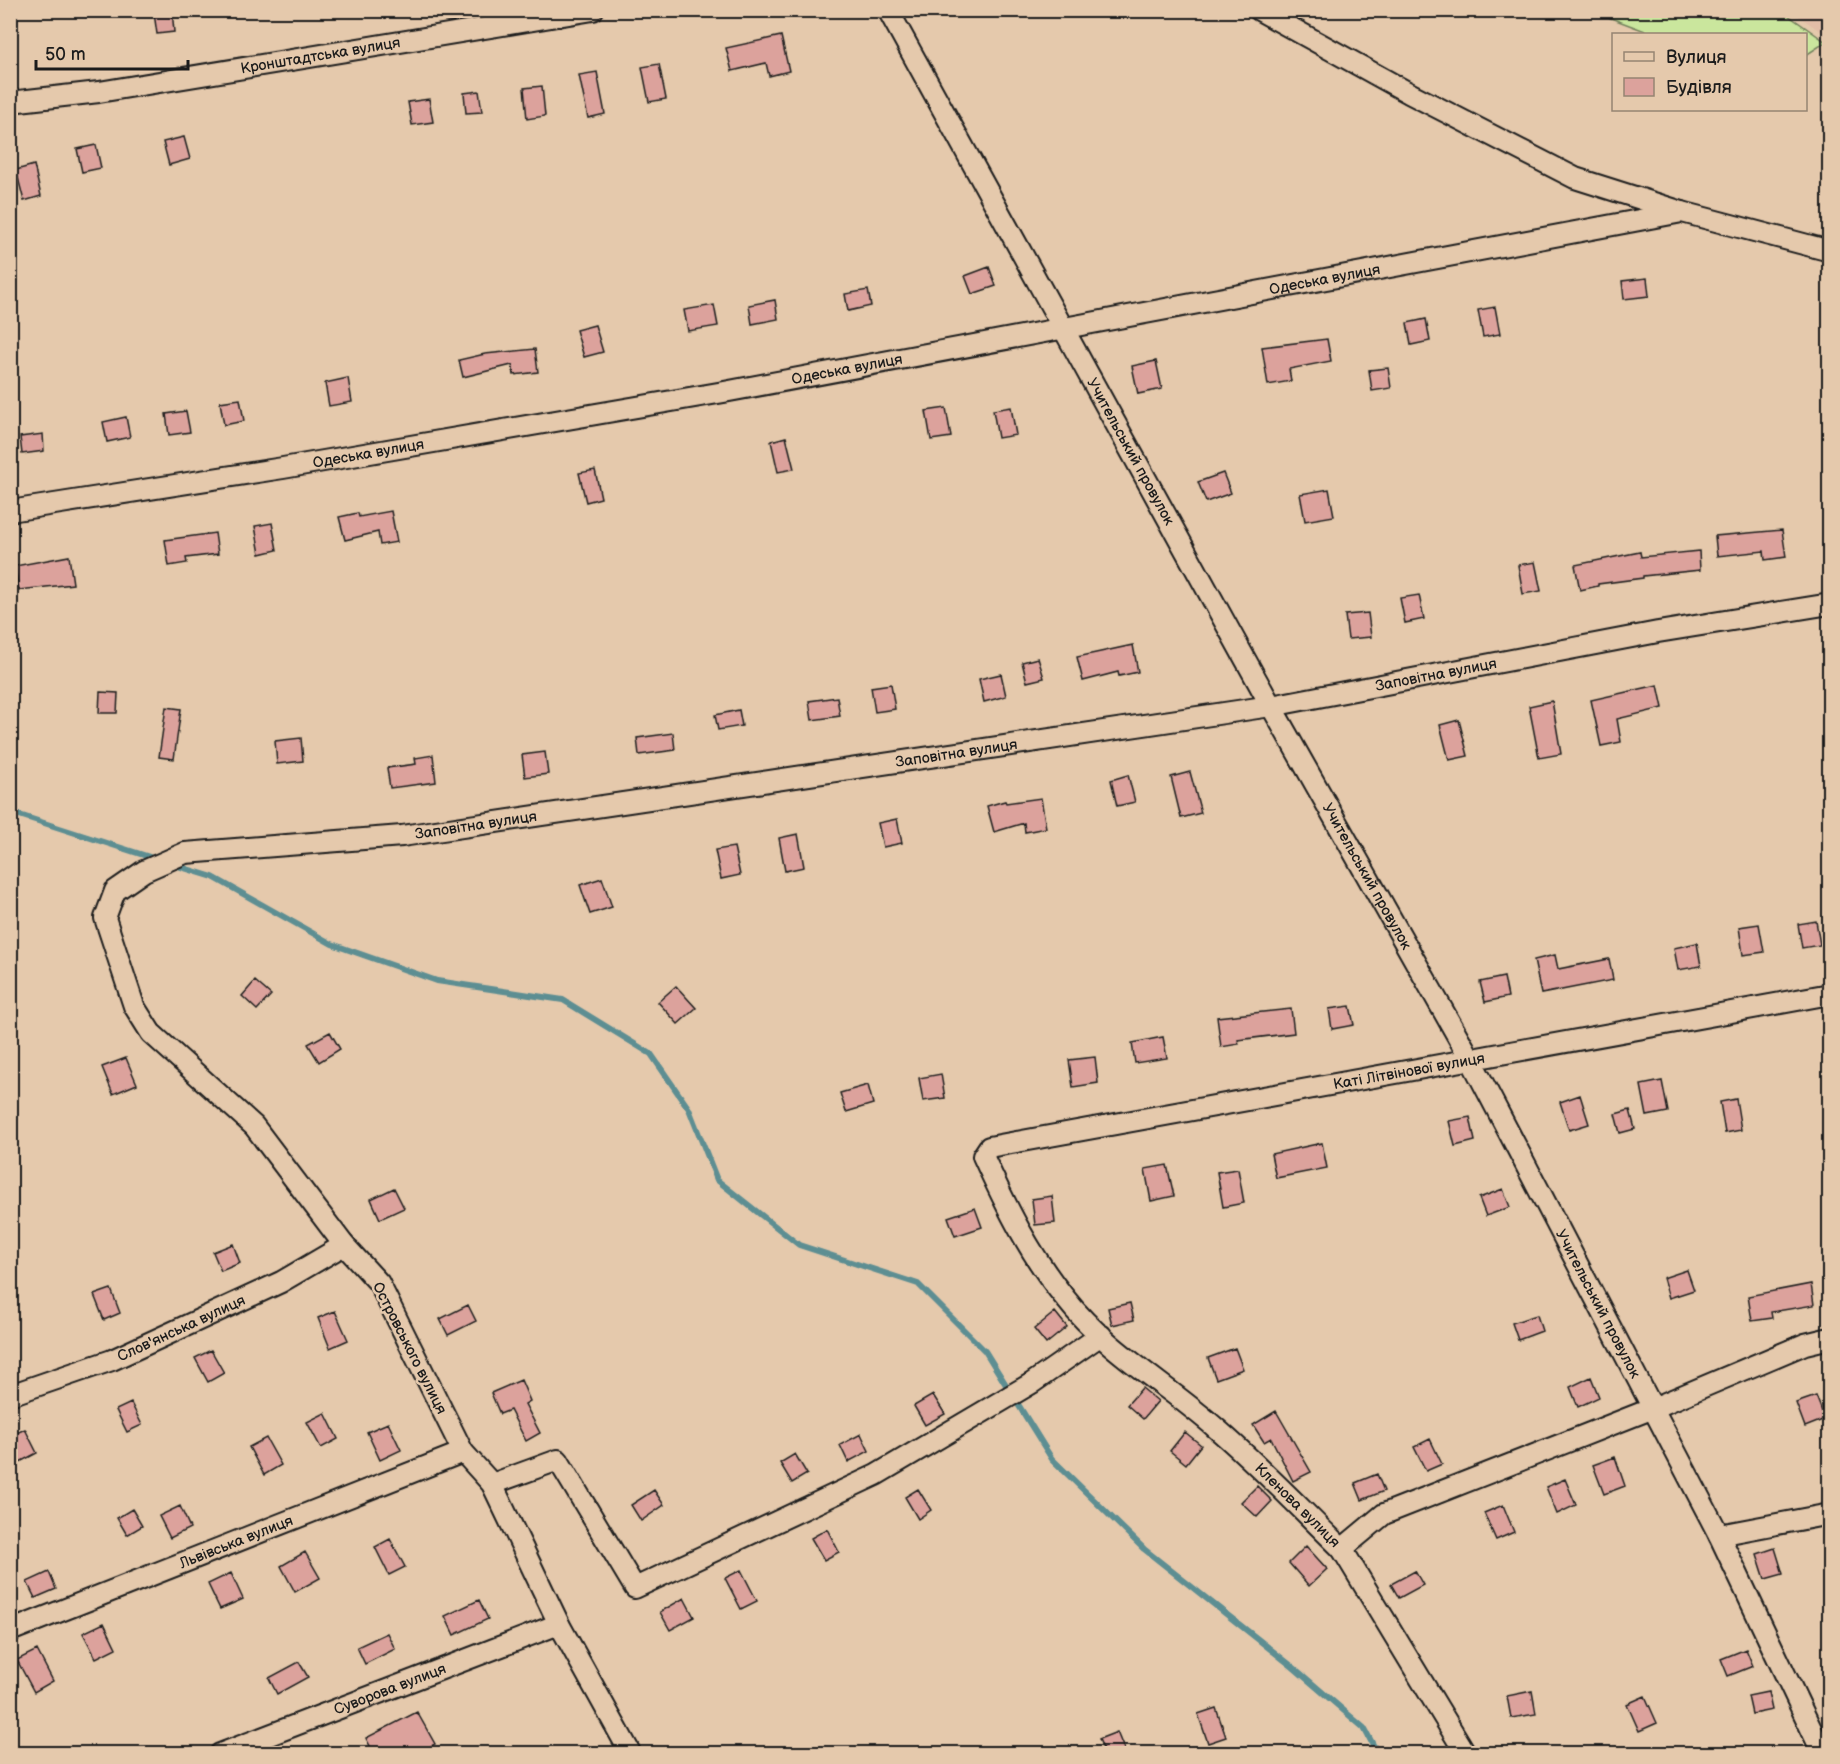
<svg xmlns="http://www.w3.org/2000/svg" width="1840" height="1764" font-family="'Balsamiq Sans',sans-serif">
<rect width="100%" height="100%" fill="#e5c9ac"/>
<filter id="ink" filterUnits="userSpaceOnUse"><feTurbulence type="fractalNoise" baseFrequency=".0167" numOctaves="2"/><feDisplacementMap in="SourceGraphic" scale="12" xChannelSelector="R" yChannelSelector="G"/><feConvolveMatrix kernelMatrix="1 2 1 2 8 2 1 2 1" color-interpolation-filters="sRGB"/></filter>
<g filter="url(#ink)">
<path fill="#e2bda7" d="M 1791,11 L 1829,11 L 1829,37 Z"/>
<path fill="#cae69d" stroke="#73815c" stroke-width="1.5" d="M 1592,11 L 1782,11 L 1826,42 L 1806,55 L 1806,34 L 1653,34 Z"/>
<g fill="none" stroke-linecap="round" stroke-linejoin="round">
<path stroke="#5d8e92" stroke-width="6" d="M 10,812 L 159,860
M 171,864 L 213,877 L 332,944 L 437,981 L 563,1000 L 651,1054 L 689,1109 L 717,1180 L 799,1245 L 918,1284 L 985,1351 L 1052,1459 L 1144,1549 L 1293,1667 L 1364,1728 L 1378,1754"/>
</g>
<path fill="#dca29c" stroke="#1c1c1c" stroke-width="1.5" d="M 172,10 L 174,32 L 157,34 L 154,13 Z
M 781,36 L 789,71 L 769,76 L 766,63 L 732,71 L 726,48 Z
M 659,64 L 666,99 L 649,102 L 642,67 Z
M 597,72 L 605,114 L 588,118 L 579,75 Z
M 542,86 L 545,116 L 527,119 L 524,88 Z
M 479,91 L 482,112 L 466,113 L 464,93 Z
M 429,99 L 433,122 L 412,125 L 408,102 Z
M 184,137 L 190,159 L 169,165 L 163,142 Z
M 96,145 L 101,168 L 82,172 L 77,149 Z
M 34,165 L 41,196 L 24,201 L 16,170 Z
M 989,267 L 996,286 L 972,294 L 965,276 Z
M 1647,278 L 1649,296 L 1624,299 L 1622,281 Z
M 868,290 L 871,306 L 848,311 L 845,294 Z
M 775,300 L 778,319 L 752,324 L 749,305 Z
M 714,305 L 718,326 L 688,331 L 684,310 Z
M 1495,307 L 1500,334 L 1483,337 L 1478,310 Z
M 1426,319 L 1430,341 L 1411,345 L 1407,323 Z
M 595,325 L 603,352 L 584,357 L 576,330 Z
M 1327,339 L 1331,361 L 1289,369 L 1291,381 L 1268,385 L 1262,347 Z
M 535,349 L 538,372 L 514,375 L 512,365 L 463,377 L 459,360 L 485,354 Z
M 1156,361 L 1162,389 L 1138,394 L 1132,366 Z
M 1388,368 L 1391,388 L 1372,391 L 1369,370 Z
M 348,378 L 352,402 L 329,406 L 325,383 Z
M 240,399 L 244,421 L 224,425 L 220,402 Z
M 1011,407 L 1016,435 L 998,438 L 993,410 Z
M 946,408 L 951,437 L 931,440 L 926,411 Z
M 186,411 L 190,432 L 169,435 L 166,414 Z
M 126,417 L 130,437 L 107,442 L 103,422 Z
M 43,434 L 44,451 L 22,454 L 20,437 Z
M 786,437 L 794,469 L 778,472 L 771,441 Z
M 595,470 L 601,498 L 586,502 L 579,473 Z
M 1223,473 L 1231,493 L 1206,502 L 1198,482 Z
M 1329,489 L 1334,516 L 1305,521 L 1300,494 Z
M 391,511 L 397,542 L 380,545 L 378,532 L 345,540 L 339,517 L 358,513 L 359,517 Z
M 272,523 L 277,550 L 260,554 L 255,526 Z
M 1782,530 L 1786,557 L 1765,560 L 1764,551 L 1717,556 L 1715,536 Z
M 215,533 L 218,554 L 186,558 L 187,563 L 169,566 L 165,540 Z
M 1699,551 L 1700,570 L 1643,576 L 1643,578 L 1598,584 L 1598,586 L 1580,590 L 1575,565 L 1640,552 L 1641,557 Z
M 69,556 L 73,584 L 19,590 L 15,566 Z
M 1535,562 L 1541,591 L 1523,594 L 1518,565 Z
M 1419,595 L 1424,619 L 1405,623 L 1400,598 Z
M 1368,613 L 1371,637 L 1348,639 L 1345,615 Z
M 1133,645 L 1138,672 L 1119,676 L 1118,672 L 1083,681 L 1077,657 Z
M 1038,658 L 1044,678 L 1027,682 L 1022,662 Z
M 1001,674 L 1006,696 L 984,702 L 979,679 Z
M 891,684 L 895,709 L 875,712 L 871,687 Z
M 1658,685 L 1663,708 L 1617,719 L 1621,742 L 1601,746 L 1591,700 Z
M 100,692 L 118,693 L 117,713 L 99,713 Z
M 837,697 L 840,716 L 812,720 L 809,701 Z
M 1552,701 L 1561,754 L 1539,758 L 1529,706 Z
M 166,707 L 181,709 L 174,759 L 159,757 Z
M 739,710 L 742,726 L 718,730 L 715,715 Z
M 1459,720 L 1468,756 L 1449,760 L 1440,725 Z
M 673,733 L 675,750 L 639,755 L 637,738 Z
M 301,738 L 303,761 L 277,764 L 275,741 Z
M 545,752 L 548,774 L 525,777 L 522,755 Z
M 433,755 L 436,782 L 390,788 L 387,768 L 416,764 L 415,758 Z
M 1190,772 L 1201,813 L 1181,818 L 1171,777 Z
M 1128,775 L 1135,802 L 1117,806 L 1111,780 Z
M 1041,798 L 1046,828 L 1025,832 L 1024,823 L 994,832 L 987,806 L 1005,801 L 1006,803 Z
M 897,819 L 902,843 L 883,847 L 878,823 Z
M 798,834 L 804,867 L 785,871 L 779,838 Z
M 734,847 L 740,875 L 721,879 L 715,850 Z
M 602,878 L 612,907 L 590,914 L 580,885 Z
M 1816,921 L 1820,945 L 1802,948 L 1798,924 Z
M 1759,924 L 1764,952 L 1743,955 L 1739,927 Z
M 1697,943 L 1701,966 L 1678,970 L 1674,948 Z
M 1555,955 L 1558,969 L 1609,959 L 1613,980 L 1541,994 L 1534,960 Z
M 1504,977 L 1508,997 L 1485,1002 L 1480,982 Z
M 255,981 L 271,995 L 257,1010 L 242,996 Z
M 676,986 L 696,1008 L 678,1024 L 658,1002 Z
M 1350,1006 L 1354,1025 L 1332,1029 L 1329,1009 Z
M 1291,1009 L 1294,1033 L 1238,1040 L 1239,1044 L 1221,1047 L 1217,1017 Z
M 330,1032 L 340,1049 L 319,1062 L 308,1044 Z
M 1163,1037 L 1167,1058 L 1135,1063 L 1132,1043 Z
M 1095,1057 L 1098,1083 L 1073,1087 L 1069,1060 Z
M 126,1058 L 137,1084 L 113,1094 L 102,1067 Z
M 941,1074 L 945,1098 L 923,1101 L 919,1078 Z
M 1662,1081 L 1668,1112 L 1647,1116 L 1641,1085 Z
M 868,1085 L 873,1104 L 846,1112 L 840,1093 Z
M 1580,1095 L 1589,1124 L 1569,1130 L 1560,1102 Z
M 1736,1099 L 1741,1130 L 1725,1133 L 1720,1102 Z
M 1630,1110 L 1635,1129 L 1620,1133 L 1615,1114 Z
M 1470,1117 L 1475,1141 L 1455,1146 L 1449,1121 Z
M 1322,1143 L 1327,1168 L 1276,1178 L 1271,1154 Z
M 1167,1165 L 1174,1196 L 1151,1201 L 1145,1169 Z
M 1238,1169 L 1244,1203 L 1223,1207 L 1217,1172 Z
M 394,1188 L 404,1208 L 380,1219 L 371,1199 Z
M 1503,1189 L 1510,1207 L 1486,1216 L 1479,1198 Z
M 1052,1196 L 1055,1223 L 1035,1225 L 1032,1199 Z
M 975,1208 L 982,1227 L 955,1236 L 948,1217 Z
M 233,1244 L 240,1263 L 221,1271 L 213,1252 Z
M 1687,1270 L 1694,1290 L 1669,1298 L 1663,1278 Z
M 1811,1284 L 1814,1305 L 1771,1312 L 1772,1318 L 1752,1321 L 1748,1296 Z
M 111,1289 L 120,1313 L 104,1320 L 94,1295 Z
M 1130,1303 L 1134,1320 L 1112,1325 L 1108,1308 Z
M 468,1305 L 476,1321 L 448,1335 L 440,1319 Z
M 335,1311 L 348,1340 L 330,1348 L 318,1318 Z
M 1055,1312 L 1067,1327 L 1046,1344 L 1034,1329 Z
M 1537,1315 L 1542,1331 L 1518,1340 L 1512,1323 Z
M 1235,1348 L 1243,1369 L 1216,1379 L 1208,1358 Z
M 211,1350 L 224,1373 L 208,1382 L 195,1358 Z
M 1591,1377 L 1599,1397 L 1578,1407 L 1570,1387 Z
M 521,1380 L 530,1401 L 525,1404 L 540,1433 L 526,1441 L 510,1410 L 500,1414 L 491,1393 Z
M 1142,1388 L 1158,1401 L 1143,1419 L 1127,1405 Z
M 933,1395 L 945,1414 L 925,1425 L 914,1406 Z
M 1816,1396 L 1825,1419 L 1805,1427 L 1796,1403 Z
M 131,1403 L 142,1425 L 127,1432 L 116,1410 Z
M 1276,1411 L 1311,1472 L 1293,1481 L 1271,1438 L 1264,1442 L 1253,1425 Z
M 325,1413 L 338,1439 L 321,1448 L 307,1422 Z
M 388,1423 L 401,1450 L 380,1460 L 367,1432 Z
M 25,1429 L 37,1453 L 18,1463 L 10,1448 L 10,1436 Z
M 1185,1432 L 1201,1445 L 1186,1464 L 1170,1451 Z
M 861,1434 L 869,1451 L 848,1462 L 840,1445 Z
M 266,1438 L 281,1465 L 264,1475 L 249,1447 Z
M 1430,1439 L 1442,1464 L 1426,1471 L 1414,1447 Z
M 795,1454 L 807,1474 L 792,1483 L 780,1463 Z
M 1615,1457 L 1625,1486 L 1604,1494 L 1593,1465 Z
M 1377,1474 L 1384,1491 L 1362,1500 L 1355,1483 Z
M 1565,1479 L 1576,1505 L 1557,1514 L 1546,1487 Z
M 1257,1486 L 1272,1501 L 1257,1517 L 1241,1502 Z
M 918,1489 L 931,1510 L 918,1519 L 905,1497 Z
M 654,1490 L 664,1505 L 641,1521 L 631,1505 Z
M 1503,1505 L 1514,1532 L 1496,1540 L 1484,1513 Z
M 180,1506 L 190,1528 L 170,1538 L 159,1516 Z
M 132,1509 L 142,1526 L 127,1535 L 117,1518 Z
M 827,1529 L 839,1552 L 824,1560 L 811,1538 Z
M 390,1539 L 405,1567 L 389,1575 L 375,1547 Z
M 1306,1546 L 1327,1569 L 1309,1586 L 1289,1563 Z
M 1775,1548 L 1783,1574 L 1765,1579 L 1757,1554 Z
M 305,1552 L 320,1578 L 295,1592 L 281,1566 Z
M 741,1570 L 757,1601 L 741,1609 L 725,1578 Z
M 1415,1571 L 1423,1585 L 1399,1598 L 1391,1584 Z
M 49,1572 L 56,1589 L 35,1598 L 27,1582 Z
M 231,1573 L 243,1599 L 220,1609 L 208,1584 Z
M 684,1598 L 694,1617 L 670,1630 L 660,1612 Z
M 479,1600 L 488,1619 L 454,1635 L 445,1616 Z
M 104,1623 L 116,1648 L 96,1658 L 83,1633 Z
M 387,1633 L 395,1649 L 365,1664 L 357,1647 Z
M 1746,1649 L 1753,1666 L 1728,1676 L 1721,1659 Z
M 37,1650 L 53,1681 L 34,1692 L 17,1660 Z
M 299,1662 L 308,1677 L 277,1694 L 269,1678 Z
M 1532,1691 L 1536,1714 L 1511,1718 L 1507,1696 Z
M 1768,1692 L 1772,1710 L 1752,1714 L 1748,1696 Z
M 1645,1696 L 1657,1723 L 1639,1731 L 1627,1704 Z
M 1216,1708 L 1226,1737 L 1208,1743 L 1198,1714 Z
M 417,1712 L 435,1744 L 417,1754 L 374,1754 L 366,1738 Z
M 1117,1732 L 1126,1754 L 1105,1754 L 1099,1739 Z"/>
<g fill="none" stroke-linecap="round" stroke-linejoin="round">
<defs>
<g id="minor">
<path id="s1" d="M 888,10 L 1271,706 L 1471,1060 L 1719,1535 L 1823,1754"/>
<path d="M 1259,10 L 1409,93 L 1575,178 L 1682,212 L 1830,251"/>
<path id="s2" d="M 10,102 L 99,92 L 593,10"/>
<path id="s3" d="M 10,511 L 283,468 L 724,392 L 1682,212"/>
<path id="s4" d="M 1830,994 L 989,1147 L 983,1156 C 1006,1206 1030,1255 1065,1298 C 1106,1351 1168,1385 1217,1429 C 1261,1467 1301,1509 1342,1549 L 1384,1514 L 1651,1409 L 1805,1344 L 1830,1338"/>
<path id="s5" d="M 10,1395 L 112,1360 L 281,1282 L 344,1245"/>
<path d="M 492,1484 L 558,1460 L 635,1588 L 876,1475 L 1032,1383 L 1101,1335"/>
<path d="M 1719,1535 L 1830,1514"/>
<path d="M 1342,1549 L 1466,1754"/>
<path id="s6" d="M 10,1631 L 463,1452"/>
<path id="s7" d="M 220,1754 L 559,1624"/>
<path id="s8" d="M 631,1754 L 559,1624 L 492,1484 L 463,1452 L 379,1283 L 344,1245 L 254,1126 L 151,1033 L 134,1006 L 105,918 L 115,891 L 144,871 L 185,853 L 402,836 L 1271,706 L 1658,632 L 1830,604"/>
</g>
</defs>
<use href="#minor" stroke="#1c1c1c" stroke-width="24"/>
<use href="#minor" stroke="#e5c9ac" stroke-width="20"/>
</g>
</g>
<g text-anchor="middle" stroke-width="5" stroke-linejoin="round" paint-order="stroke">
<g font-size="15" fill="#1c1c1c" stroke="#e5c9ac">
<text dy="5" stroke="none"><textPath href="#s2" startOffset="314">Кронштадтська вулиця</textPath></text>
<text dy="5" stroke="none"><textPath href="#s3" startOffset="1335">Одеська вулиця</textPath></text>
<text dy="5" stroke="none"><textPath href="#s3" startOffset="849">Одеська вулиця</textPath></text>
<text dy="5" stroke="none"><textPath href="#s1" startOffset="504">Учительський провулок</textPath></text>
<text dy="5" stroke="none"><textPath href="#s3" startOffset="363">Одеська вулиця</textPath></text>
<text dy="5" stroke="none"><textPath href="#s8" startOffset="2373">Заповітна вулиця</textPath></text>
<text dy="5" stroke="none"><textPath href="#s8" startOffset="1887">Заповітна вулиця</textPath></text>
<text dy="5" stroke="none"><textPath href="#s8" startOffset="1401">Заповітна вулиця</textPath></text>
<text dy="5" stroke="none"><textPath href="#s1" startOffset="990">Учительський провулок</textPath></text>
<text transform="translate(1409 1071) rotate(-10)" y="5">Каті Літвінової вулиця</text>
<text dy="5" stroke="none"><textPath href="#s1" startOffset="1476">Учительський провулок</textPath></text>
<text dy="5" stroke="none"><textPath href="#s5" startOffset="184">Слов'янська вулиця</textPath></text>
<text transform="translate(410 1348) rotate(63)" y="5">Островського вулиця</text>
<text dy="5" stroke="none"><textPath href="#s4" startOffset="1342">Кленова вулиця</textPath></text>
<text dy="5" stroke="none"><textPath href="#s6" startOffset="243">Львівська вулиця</textPath></text>
<text dy="5" stroke="none"><textPath href="#s7" startOffset="182">Суворова вулиця</textPath></text>
</g>
</g>
<rect width="1840" height="1764" fill="none" stroke="#e5c9ac" stroke-width="36"/>
<rect x="18" y="18" width="1804" height="1728" fill="none" stroke="#1c1c1c" stroke-width="2" filter="url(#ink)"/>
<rect x="1612" y="33" width="195" height="78" fill="#e5c9ac" stroke="#958472" stroke-width="1.5"/>
<rect x="1624" y="52" width="30" height="9" fill="#e5c9ac" stroke="#958472" stroke-width="1.5"/>
<text x="1666" y="63" font-size="18" fill="#1c1c1c">Вулиця</text>
<rect x="1624" y="78" width="30" height="18" fill="#dca29c" stroke="#958472" stroke-width="1.5"/>
<text x="1666" y="93" font-size="18" fill="#1c1c1c">Будівля</text>
<path d="M36 60v9h152v-9" fill="none" stroke="#1c1c1c" stroke-width="3"/>
<text x="45" y="60" font-size="18" fill="#1c1c1c" stroke="#e5c9ac" stroke-width="4.5" paint-order="stroke">50 m</text>
</svg>
